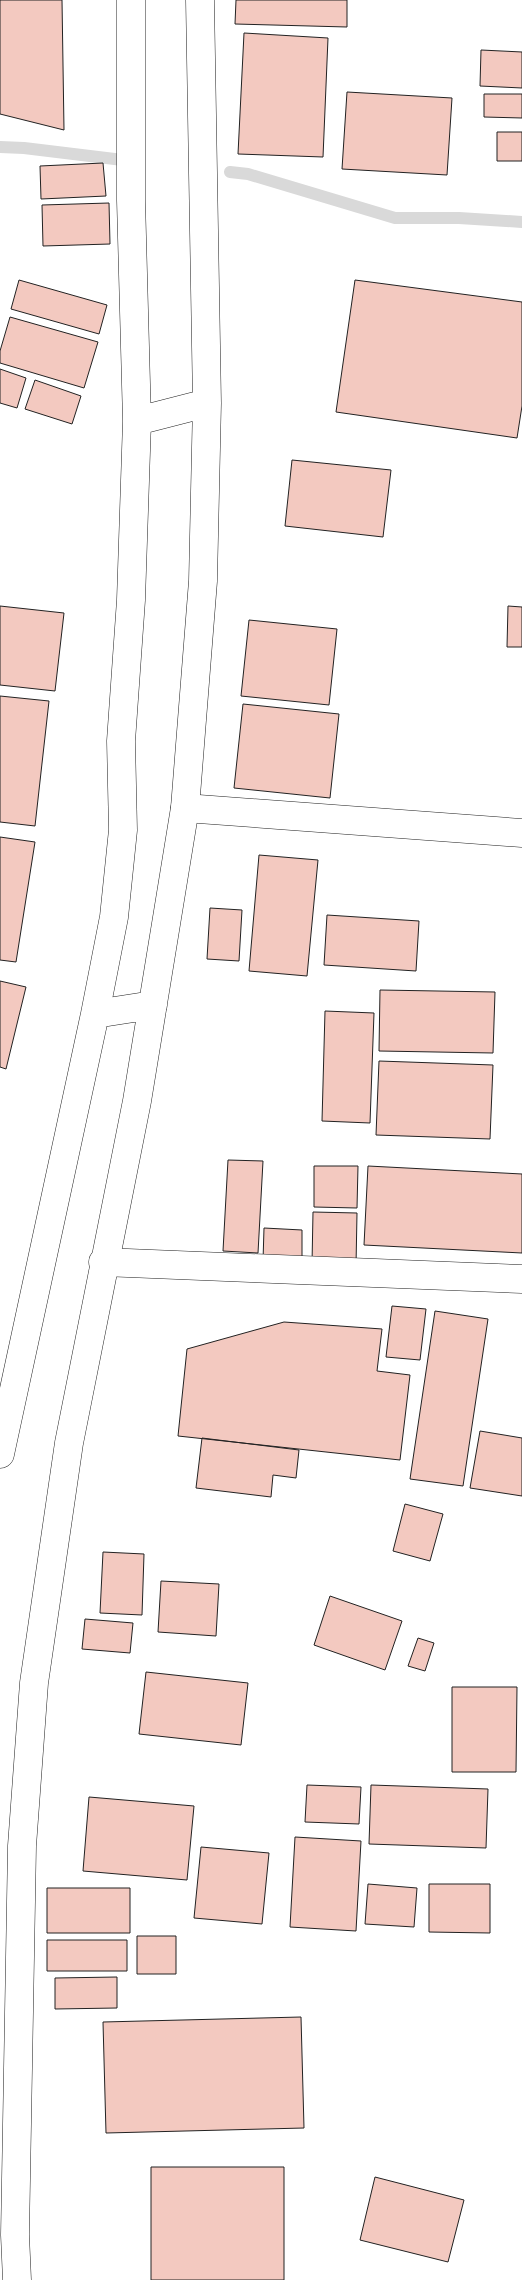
<svg xmlns="http://www.w3.org/2000/svg" width="522" height="2280" font-family="Roboto,sans-serif">
<rect width="100%" height="100%" fill="#fff"/>
<g fill="none" stroke-linecap="round" stroke-linejoin="round">
<path stroke="#d9d9d9" stroke-width="12" d="M 0,147 L 24,148 L 131,161
M 230,172 L 248,174 L 395,218 L 459,218 L 522,222"/>
</g>
<path fill="#f3c9c0" stroke="#222" d="M 0,0 L 62,0 L 64,130 L 0,114 Z
M 236,0 L 347,0 L 347,27 L 235,24 Z
M 244,33 L 328,38 L 323,157 L 238,154 Z
M 481,50 L 522,52 L 522,88 L 480,86 Z
M 347,92 L 452,98 L 447,175 L 342,169 Z
M 484,94 L 522,94 L 522,118 L 484,117 Z
M 497,132 L 522,132 L 522,161 L 497,161 Z
M 103,163 L 106,196 L 41,199 L 40,166 Z
M 109,203 L 110,244 L 43,246 L 42,205 Z
M 19,280 L 107,305 L 99,334 L 11,309 Z
M 355,280 L 522,302 L 522,406 L 517,438 L 336,412 Z
M 10,317 L 98,342 L 84,388 L 0,363 L 0,351 Z
M 0,369 L 26,378 L 17,408 L 0,403 Z
M 35,380 L 81,396 L 72,424 L 25,409 Z
M 292,460 L 391,470 L 383,537 L 285,526 Z
M 0,606 L 64,613 L 55,691 L 0,685 Z
M 508,606 L 522,607 L 522,647 L 507,647 Z
M 249,620 L 337,629 L 329,705 L 241,696 Z
M 0,696 L 49,701 L 35,826 L 0,822 Z
M 243,704 L 339,714 L 330,798 L 234,788 Z
M 0,837 L 35,842 L 16,962 L 0,960 Z
M 259,855 L 318,860 L 307,976 L 249,971 Z
M 210,908 L 242,910 L 239,961 L 207,959 Z
M 327,915 L 419,921 L 416,971 L 324,965 Z
M 0,981 L 26,987 L 6,1069 L 0,1067 Z
M 380,990 L 495,992 L 493,1053 L 379,1051 Z
M 325,1011 L 374,1013 L 370,1123 L 322,1121 Z
M 379,1061 L 493,1065 L 490,1139 L 376,1135 Z
M 228,1160 L 263,1161 L 258,1253 L 223,1251 Z
M 314,1166 L 358,1166 L 357,1208 L 314,1207 Z
M 368,1166 L 522,1174 L 522,1253 L 364,1245 Z
M 313,1212 L 357,1213 L 356,1266 L 312,1264 Z
M 264,1228 L 302,1230 L 302,1262 L 263,1261 Z
M 392,1306 L 426,1309 L 420,1360 L 386,1357 Z
M 435,1311 L 488,1319 L 463,1486 L 410,1479 Z
M 284,1322 L 382,1329 L 377,1371 L 410,1375 L 400,1460 L 178,1436 L 187,1349 Z
M 480,1431 L 522,1438 L 522,1496 L 470,1488 Z
M 202,1438 L 299,1450 L 296,1478 L 273,1475 L 271,1497 L 196,1488 Z
M 405,1504 L 443,1514 L 430,1561 L 393,1551 Z
M 103,1552 L 144,1554 L 142,1615 L 100,1613 Z
M 161,1581 L 219,1584 L 216,1636 L 158,1632 Z
M 330,1596 L 402,1621 L 385,1670 L 314,1645 Z
M 85,1619 L 133,1623 L 130,1653 L 82,1649 Z
M 418,1638 L 434,1643 L 425,1671 L 408,1666 Z
M 146,1672 L 248,1683 L 241,1745 L 139,1734 Z
M 452,1687 L 517,1687 L 516,1772 L 452,1772 Z
M 307,1785 L 361,1787 L 359,1824 L 305,1822 Z
M 371,1785 L 488,1789 L 486,1848 L 369,1844 Z
M 89,1797 L 194,1806 L 187,1880 L 83,1871 Z
M 295,1837 L 361,1841 L 356,1931 L 290,1927 Z
M 201,1847 L 269,1853 L 262,1924 L 194,1918 Z
M 368,1884 L 417,1888 L 414,1927 L 365,1924 Z
M 429,1884 L 490,1884 L 490,1933 L 429,1932 Z
M 47,1888 L 130,1888 L 130,1933 L 47,1933 Z
M 137,1936 L 176,1936 L 176,1974 L 137,1974 Z
M 47,1940 L 127,1940 L 127,1971 L 47,1971 Z
M 117,1977 L 117,2008 L 55,2009 L 55,1978 Z
M 301,2017 L 304,2128 L 106,2133 L 103,2022 Z
M 151,2167 L 284,2167 L 284,2280 L 151,2280 Z
M 375,2177 L 464,2200 L 448,2262 L 360,2240 Z"/>
<g fill="none" stroke-linecap="round" stroke-linejoin="round">
<defs>
<path id="minor" d="M 185,808 L 522,833
M 103,1262 L 522,1279"/>
<path id="highway" d="M 137,421 L 207,403
M 95,1014 L 153,1005
M 0,1454 L 95,1014 L 114,917 L 123,830 L 121,741 L 131,600 L 137,421 L 131,200 L 131,0
M 17,2280 L 15,2235 L 22,1846 L 34,1683 L 69,1443 L 137,1101 L 185,808 L 203,581 L 207,403 L 200,0"/>
</defs>
<use href="#minor" stroke="#222" stroke-width="29"/>
<use href="#highway" stroke="#222" stroke-width="29"/>
<use href="#minor" stroke="#fff" stroke-width="28"/>
<use href="#highway" stroke="#fff" stroke-width="28"/>
</g>
</svg>
